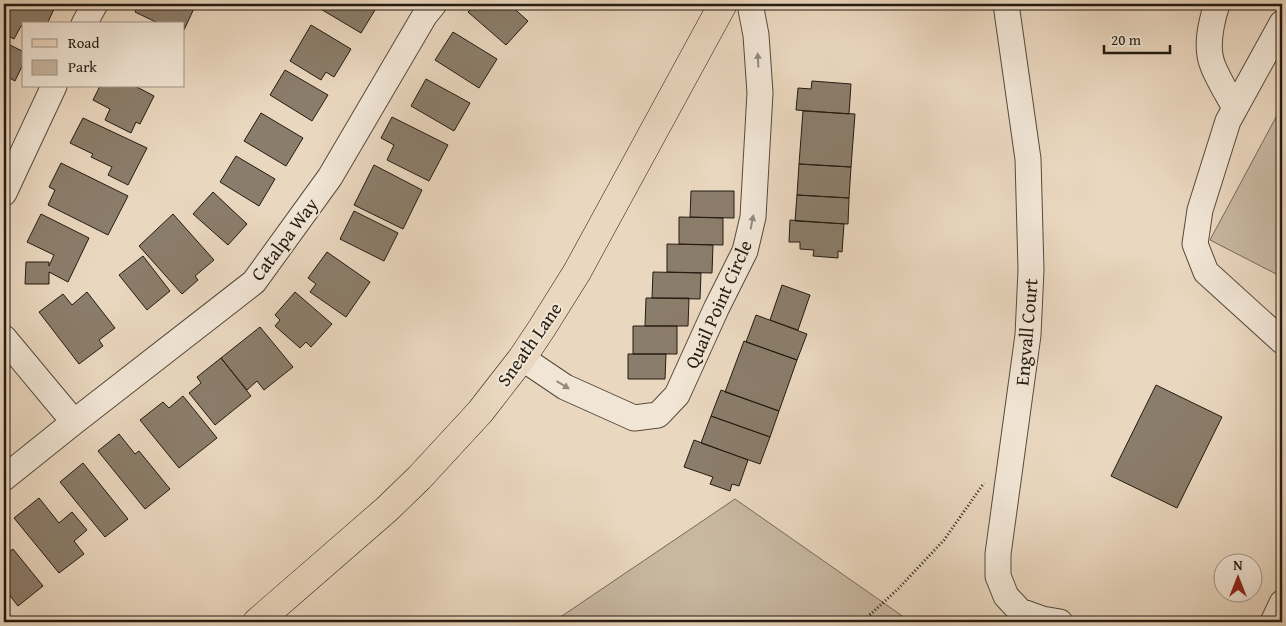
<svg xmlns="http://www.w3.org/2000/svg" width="1286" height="626" font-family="'Gentium Book Plus',serif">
<rect width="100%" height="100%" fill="#ead7bf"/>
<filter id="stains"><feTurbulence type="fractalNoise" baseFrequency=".004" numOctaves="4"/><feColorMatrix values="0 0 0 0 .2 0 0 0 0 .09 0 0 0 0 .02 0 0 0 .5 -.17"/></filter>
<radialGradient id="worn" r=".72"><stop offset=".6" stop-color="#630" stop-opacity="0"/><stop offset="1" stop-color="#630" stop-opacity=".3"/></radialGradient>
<path fill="#c8b7a1" stroke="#766959" d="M 1282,106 L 1282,277 L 1210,240 Z
M 735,499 L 911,622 L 553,622 Z"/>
<path fill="#8b7d6b" stroke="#241b11" d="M 4,4 L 47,4 L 55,7 L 47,24 L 24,24 L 24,27 L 21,26 L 14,39 L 4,34 Z
M 139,4 L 196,4 L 184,30 L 184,24 L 160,24 L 135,12 Z
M 321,4 L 375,4 L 378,5 L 361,33 L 319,8 Z
M 476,4 L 509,4 L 528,21 L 506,45 L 468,12 Z
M 311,25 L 351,49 L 334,77 L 326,72 L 321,80 L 290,61 Z
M 453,32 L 497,59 L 479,88 L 435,60 Z
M 4,42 L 24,52 L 24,62 L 15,81 L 4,75 Z
M 285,70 L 328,95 L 312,121 L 270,95 Z
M 426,79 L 470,103 L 454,131 L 411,106 Z
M 812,81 L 851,84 L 849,114 L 796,110 L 798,88 L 811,89 Z
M 100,86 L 135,86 L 154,96 L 140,124 L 136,122 L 131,133 L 105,120 L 110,109 L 93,100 Z
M 803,111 L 855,114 L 851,167 L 799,164 Z
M 261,113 L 303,138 L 286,166 L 244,141 Z
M 392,117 L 448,145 L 429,181 L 387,160 L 394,145 L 381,138 Z
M 83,118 L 147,148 L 128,185 L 108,175 L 112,167 L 91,157 L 93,154 L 70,143 Z
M 236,156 L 275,179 L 259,206 L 220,182 Z
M 61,163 L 128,196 L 108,235 L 48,205 L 55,190 L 49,187 Z
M 799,164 L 851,167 L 849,198 L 797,195 Z
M 374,165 L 422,190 L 403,229 L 354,205 Z
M 691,191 L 734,191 L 734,218 L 690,217 Z
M 213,192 L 247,224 L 228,245 L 193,214 Z
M 797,195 L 849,198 L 848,224 L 795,221 Z
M 354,211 L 398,233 L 384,261 L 340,239 Z
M 41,214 L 89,238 L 68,282 L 49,272 L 49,284 L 25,284 L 26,262 L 49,262 L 49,266 L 54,255 L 27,242 Z
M 173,214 L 214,260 L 195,276 L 198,280 L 182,294 L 139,246 Z
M 679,217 L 723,218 L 723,245 L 679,244 Z
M 790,220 L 844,224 L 842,252 L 838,251 L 838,258 L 813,256 L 814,250 L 800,249 L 800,242 L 789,242 Z
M 667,244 L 713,245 L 712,273 L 667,272 Z
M 327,252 L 370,282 L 346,317 L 310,292 L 316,284 L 308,278 Z
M 143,256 L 170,291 L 147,310 L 119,275 Z
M 653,272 L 701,273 L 700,299 L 652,298 Z
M 782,285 L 810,295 L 798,330 L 770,320 Z
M 87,292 L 115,328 L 99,340 L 103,346 L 79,364 L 39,312 L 63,294 L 72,305 Z
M 295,292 L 332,324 L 311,347 L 306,342 L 300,348 L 275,326 L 280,320 L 275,315 Z
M 646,298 L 689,298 L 688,326 L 645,326 Z
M 756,315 L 807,334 L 797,360 L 746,342 Z
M 633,326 L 677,326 L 677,354 L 633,354 Z
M 260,327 L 293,367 L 264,390 L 257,381 L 247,390 L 221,358 Z
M 744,341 L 797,360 L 779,411 L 725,392 Z
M 628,354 L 666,354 L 665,379 L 628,379 Z
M 221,358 L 251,396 L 215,425 L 189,393 L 201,383 L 197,377 Z
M 1156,385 L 1222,417 L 1177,508 L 1111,476 Z
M 721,390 L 779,411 L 770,437 L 711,416 Z
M 183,396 L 217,438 L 179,468 L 140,420 L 163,402 L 169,408 Z
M 711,416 L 770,437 L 760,464 L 701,443 Z
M 119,434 L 135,454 L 139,451 L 170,489 L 145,509 L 98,451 Z
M 694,440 L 748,460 L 739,486 L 732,484 L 730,491 L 710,484 L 713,477 L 684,467 Z
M 83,463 L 128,519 L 105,537 L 60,482 Z
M 39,498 L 59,523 L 72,512 L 87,530 L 74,541 L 84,554 L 59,573 L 14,518 Z
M 4,545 L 9,552 L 13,549 L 43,586 L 18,606 L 4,588 Z"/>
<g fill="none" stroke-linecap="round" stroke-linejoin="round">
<defs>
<path id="minor" d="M 1006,4 L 1028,159 L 1031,270 L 1028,335 L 998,554 L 998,576 L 1006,596 L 1020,611 L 1042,619 L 1060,622
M 1217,4 C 1211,23 1205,47 1213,66 C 1218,79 1228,95 1235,108
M 1282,23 L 1228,121 L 1200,210 L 1195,244 L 1206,272 L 1282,341
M 84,24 L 95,4
M 4,193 L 54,86
M 4,338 L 74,422
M 522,358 L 565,387 L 634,418 L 658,415 L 677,395 L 716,309 L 745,251 L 753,217 L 760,93 L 756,35 L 750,4
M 4,478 L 74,422 L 254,282 L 330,177 L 425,15 L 434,4
M 1273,622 L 1282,603"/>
<path id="major" d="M 257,622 L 387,509 L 419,478 L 480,412 L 522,358 L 542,328 L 577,272 L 723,4"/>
</defs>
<use href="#minor" stroke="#564a3c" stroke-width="27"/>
<use href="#major" stroke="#241b11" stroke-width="29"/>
<path stroke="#241b11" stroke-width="3" stroke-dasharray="1 2.5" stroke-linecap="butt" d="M 862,622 L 898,589 L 944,540 L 984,483"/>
<use href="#minor" stroke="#f1e5d5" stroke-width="25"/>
<use href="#major" stroke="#ead7bf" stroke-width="28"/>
</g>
<defs><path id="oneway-solid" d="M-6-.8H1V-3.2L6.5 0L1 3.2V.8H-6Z" transform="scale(1.25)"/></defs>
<g fill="#958a7d">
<use href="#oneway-solid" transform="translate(758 60) rotate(-93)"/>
<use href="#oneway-solid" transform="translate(752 222) rotate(-79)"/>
<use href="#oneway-solid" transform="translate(563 385) rotate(31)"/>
</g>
<g text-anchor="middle" stroke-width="4" stroke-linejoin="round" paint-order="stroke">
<g font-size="19" fill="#241b11" stroke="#f1e5d5">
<text transform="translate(284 239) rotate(-53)" y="7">Catalpa Way</text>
<text transform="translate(718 304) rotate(-66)" y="7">Quail Point Circle</text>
<text transform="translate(1026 332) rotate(-85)" y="7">Engvall Court</text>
<text transform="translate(529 344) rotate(-55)" y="7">Sneath Lane</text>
</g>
</g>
<rect width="1286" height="626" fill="none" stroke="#ead7bf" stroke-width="20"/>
<rect x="5" y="5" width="1276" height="616" fill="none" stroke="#241b11" stroke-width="2.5"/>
<rect x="10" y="10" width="1266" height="606" fill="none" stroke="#241b11"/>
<rect x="22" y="22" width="162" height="65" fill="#f1e5d5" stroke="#9f9487"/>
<rect x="32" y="39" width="25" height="8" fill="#ead7bf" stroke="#9f9487"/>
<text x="68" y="48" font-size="15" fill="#241b11">Road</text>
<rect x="32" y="60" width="25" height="15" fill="#c8b7a1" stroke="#9f9487"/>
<text x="68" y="72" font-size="15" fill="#241b11">Park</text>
<g transform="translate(1238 578)"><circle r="24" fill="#f1e5d5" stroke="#9f9487"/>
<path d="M0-4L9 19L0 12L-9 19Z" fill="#8f2418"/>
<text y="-8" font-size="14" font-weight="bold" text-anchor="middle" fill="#241b11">N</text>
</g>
<path d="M1104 45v8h66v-8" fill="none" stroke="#241b11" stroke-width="2.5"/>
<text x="1111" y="45" font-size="15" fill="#241b11" stroke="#f1e5d5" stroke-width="4" paint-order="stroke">20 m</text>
<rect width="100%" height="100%" filter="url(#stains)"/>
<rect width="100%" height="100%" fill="url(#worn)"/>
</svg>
